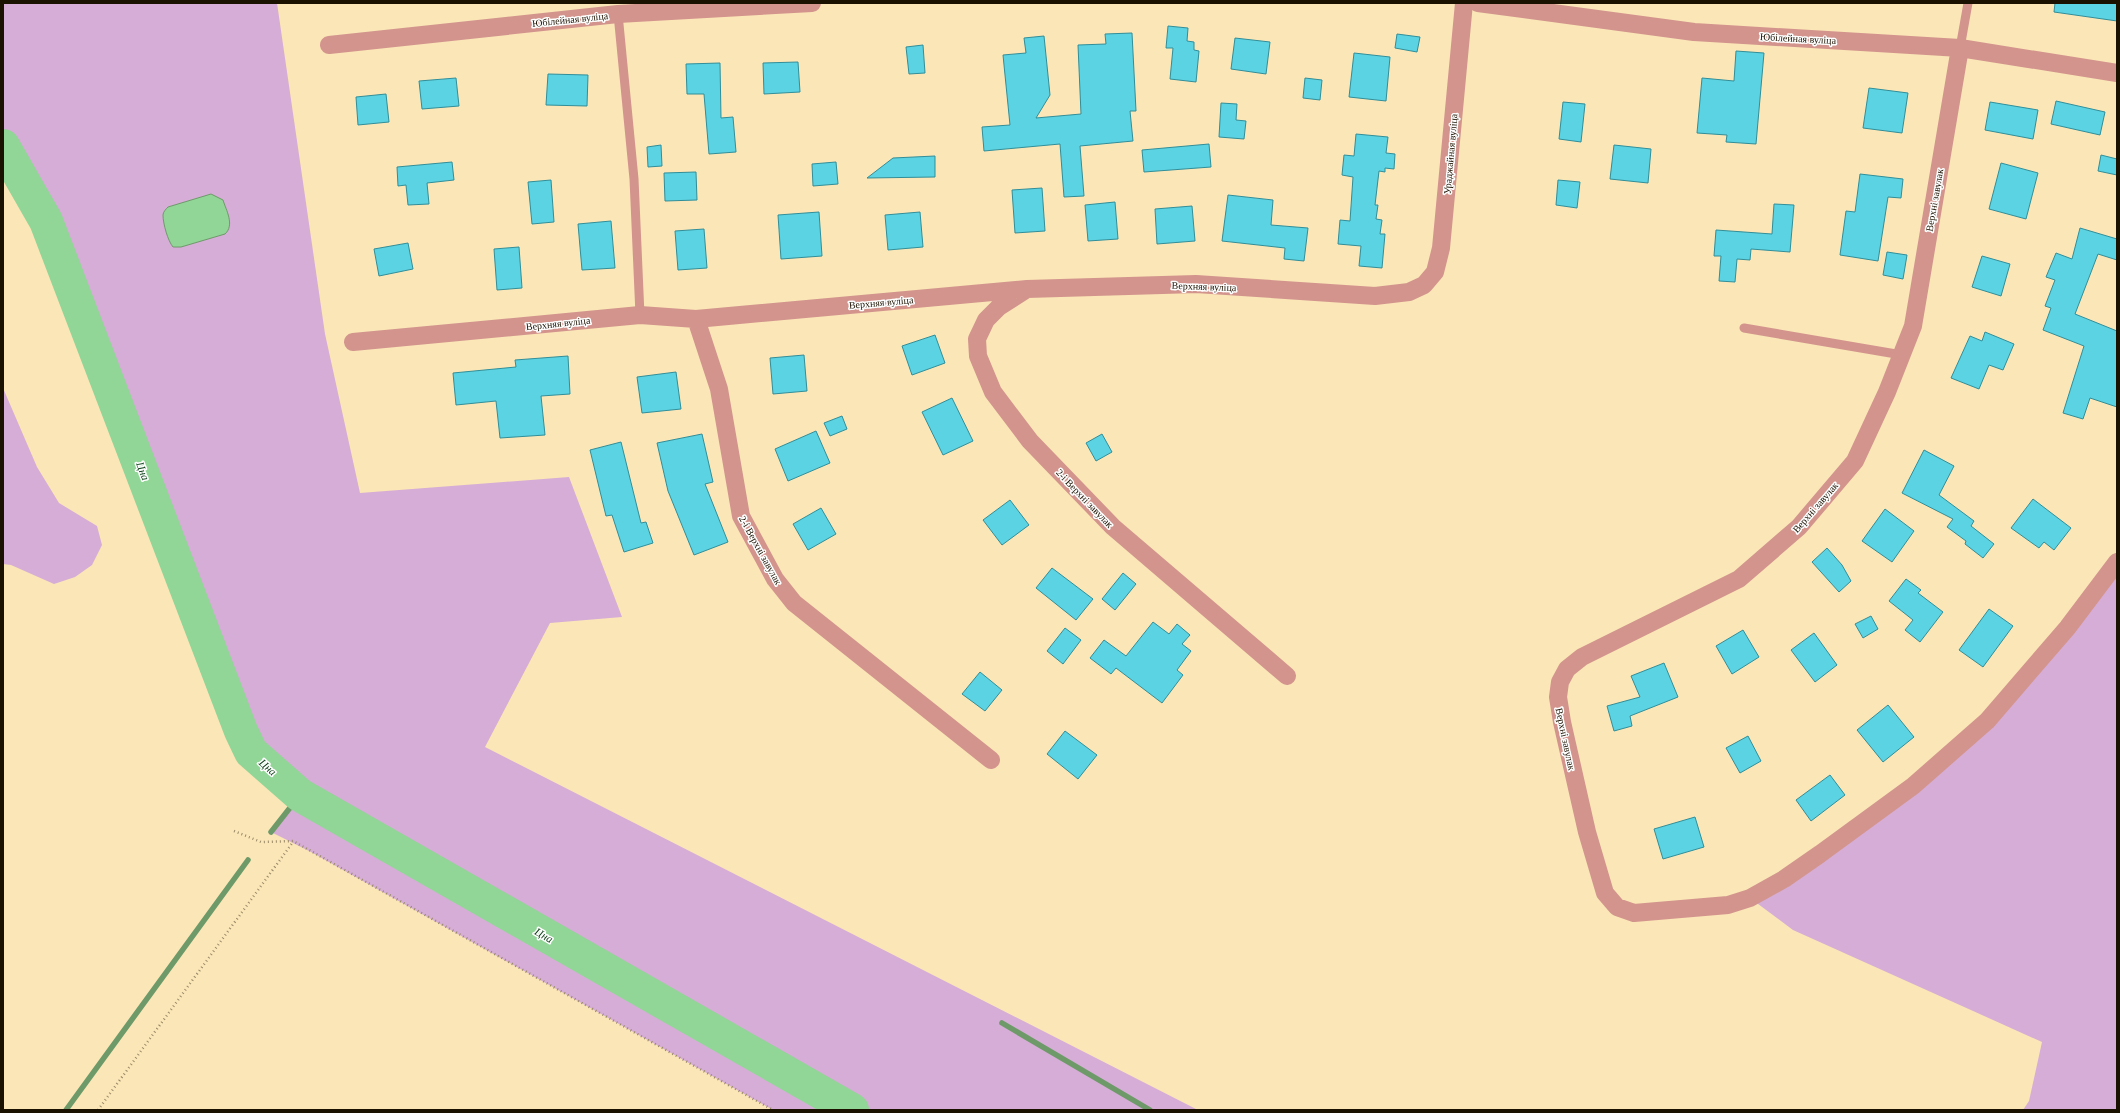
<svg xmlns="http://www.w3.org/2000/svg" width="2120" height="1113" font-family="Georgia,serif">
<rect width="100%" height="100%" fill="#fbe6b7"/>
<path fill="#d6add6" d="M 3,3 L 277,3 L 325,334 L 360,493 L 569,477 L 622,617 L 550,623 L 485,747 L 1198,1110 L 773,1110 L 311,852 L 271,832 L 299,795 L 251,752 L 241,731 L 46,221 L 3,146 Z
M 3,388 L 37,467 L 59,503 L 97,526 L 102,545 L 92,565 L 75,577 L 54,584 L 11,565 L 3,564 Z
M 2117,562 L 2117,1110 L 2023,1110 L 2029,1101 L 2042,1042 L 1793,930 L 1750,898 L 1987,721 Z"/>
<path fill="#91d597" stroke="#6e9a6a" d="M 211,194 L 223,200 C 226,210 235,225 225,234 L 181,247 L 173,247 C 168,241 163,224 163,215 C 163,212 166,209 168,207 Z"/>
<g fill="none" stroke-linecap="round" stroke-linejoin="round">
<path stroke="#6e9a6a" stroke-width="5.5" d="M 271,832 L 300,795
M 1002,1023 L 1150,1110
M 66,1110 L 248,860"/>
<path stroke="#91d597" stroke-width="34" d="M 3,146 L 46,221 L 241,731 L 251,752 L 300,795 L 852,1110"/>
</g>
<path fill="#5bd3e2" stroke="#318e99" d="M 2055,3 L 2117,3 L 2117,21 L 2054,12 Z
M 1168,26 L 1188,28 L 1187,41 L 1194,42 L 1194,50 L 1199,51 L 1196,82 L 1170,79 L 1173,48 L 1166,48 Z
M 1132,33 L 1136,111 L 1130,111 L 1133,141 L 1080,146 L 1084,196 L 1064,197 L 1060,144 L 984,151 L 982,127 L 1010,125 L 1003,55 L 1026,53 L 1024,38 L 1044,36 L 1050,95 L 1036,118 L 1081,114 L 1078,45 L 1106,44 L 1105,34 Z
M 1397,34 L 1420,37 L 1417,52 L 1395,48 Z
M 1235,38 L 1270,42 L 1266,74 L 1231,69 Z
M 923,45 L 925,73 L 909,74 L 906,47 Z
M 1736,51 L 1764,53 L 1756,144 L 1726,142 L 1727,135 L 1697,133 L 1702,78 L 1734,81 Z
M 1354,53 L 1390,57 L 1386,101 L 1349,97 Z
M 798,62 L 800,92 L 764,94 L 763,63 Z
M 720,63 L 721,118 L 733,117 L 736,152 L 709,154 L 704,94 L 687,94 L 686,64 Z
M 548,74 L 588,75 L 587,106 L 546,105 Z
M 456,78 L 459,106 L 422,109 L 419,81 Z
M 1305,78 L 1322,80 L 1320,100 L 1303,98 Z
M 1869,88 L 1908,93 L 1902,133 L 1863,128 Z
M 386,94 L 389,122 L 358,125 L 356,97 Z
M 2056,101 L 2105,112 L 2100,135 L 2051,124 Z
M 1563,102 L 1585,104 L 1581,142 L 1559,139 Z
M 1990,102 L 2038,110 L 2033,139 L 1985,130 Z
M 1221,103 L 1237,104 L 1236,120 L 1246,121 L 1244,139 L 1219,137 Z
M 1356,134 L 1388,137 L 1386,153 L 1395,154 L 1394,169 L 1385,168 L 1385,172 L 1379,171 L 1375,205 L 1378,205 L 1376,219 L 1382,220 L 1380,234 L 1385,234 L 1382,268 L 1359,266 L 1361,246 L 1338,244 L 1340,220 L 1350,221 L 1353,177 L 1342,175 L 1344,155 L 1354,156 Z
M 1209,144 L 1211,167 L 1144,172 L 1142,150 Z
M 661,145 L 662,166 L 648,167 L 647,147 Z
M 1614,145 L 1651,149 L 1648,183 L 1610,179 Z
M 2101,155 L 2117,159 L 2117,175 L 2098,171 Z
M 935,156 L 935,177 L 867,178 L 893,158 Z
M 452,162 L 454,180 L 427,183 L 429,204 L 408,205 L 406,185 L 398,186 L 397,167 Z
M 836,162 L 838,184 L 813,186 L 812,164 Z
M 2001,163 L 2038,173 L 2026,219 L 1989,209 Z
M 696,172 L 697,200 L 665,201 L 664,173 Z
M 1860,174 L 1903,179 L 1901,198 L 1888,197 L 1878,261 L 1840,255 L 1846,211 L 1855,212 Z
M 551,180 L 554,222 L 532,224 L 528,182 Z
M 1558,180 L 1580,182 L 1577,208 L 1556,205 Z
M 1042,188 L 1045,231 L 1015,233 L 1012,190 Z
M 1228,195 L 1273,200 L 1271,225 L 1308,228 L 1304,261 L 1284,259 L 1285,248 L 1222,241 Z
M 1115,202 L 1118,239 L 1088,241 L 1085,205 Z
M 1774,204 L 1794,205 L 1790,252 L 1751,249 L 1750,260 L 1737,259 L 1735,282 L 1719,281 L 1721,256 L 1714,256 L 1716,230 L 1772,234 Z
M 1192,206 L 1195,241 L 1157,244 L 1155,209 Z
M 819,212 L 822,256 L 781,259 L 778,215 Z
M 920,212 L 923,247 L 888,250 L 885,215 Z
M 611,221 L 615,268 L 582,270 L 578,224 Z
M 2080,228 L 2117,239 L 2117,260 L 2098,254 L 2075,314 L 2117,331 L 2117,407 L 2090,398 L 2083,419 L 2063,413 L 2084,346 L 2043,330 L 2051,308 L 2045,306 L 2055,280 L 2046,277 L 2056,253 L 2072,259 Z
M 704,229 L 707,268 L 678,270 L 675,231 Z
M 408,243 L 413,269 L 379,276 L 374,249 Z
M 519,247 L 522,288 L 497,290 L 494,249 Z
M 1887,252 L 1907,255 L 1903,279 L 1883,275 Z
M 1982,256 L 2010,264 L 2001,296 L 1972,287 Z
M 1985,332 L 2014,344 L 2003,370 L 1989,365 L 1979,389 L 1951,378 L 1970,336 L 1982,341 Z
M 935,335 L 945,363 L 912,375 L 902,346 Z
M 804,355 L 807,391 L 773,394 L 770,358 Z
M 568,356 L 570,394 L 541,396 L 545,435 L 500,438 L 496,401 L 456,405 L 453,373 L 516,367 L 515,360 Z
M 676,372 L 681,409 L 642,413 L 637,377 Z
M 952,398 L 973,441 L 943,455 L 922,412 Z
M 842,416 L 847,429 L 830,436 L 824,423 Z
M 816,431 L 830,463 L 788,481 L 775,449 Z
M 702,434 L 713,482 L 705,484 L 728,542 L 694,555 L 668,491 L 657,443 Z
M 1102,434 L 1112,452 L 1096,461 L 1086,443 Z
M 621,442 L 641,523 L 646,522 L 653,543 L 624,552 L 612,515 L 606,516 L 590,450 Z
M 1924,450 L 1954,466 L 1939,495 L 1974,521 L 1971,526 L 1994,544 L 1983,558 L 1965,544 L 1966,541 L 1947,527 L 1953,519 L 1902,493 Z
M 2033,499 L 2071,528 L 2054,550 L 2044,542 L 2039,548 L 2011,528 Z
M 1010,500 L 1029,525 L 1002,545 L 983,520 Z
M 821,508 L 836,534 L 808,550 L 793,524 Z
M 1885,509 L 1914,531 L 1892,562 L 1862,541 Z
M 1827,548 L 1842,565 L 1851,581 L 1839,592 L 1812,562 Z
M 1052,568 L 1093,599 L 1076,620 L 1036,588 Z
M 1123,573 L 1136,584 L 1115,610 L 1102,599 Z
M 1906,579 L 1921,590 L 1918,593 L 1943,612 L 1920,642 L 1905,630 L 1913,620 L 1889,601 Z
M 1989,609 L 2013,626 L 1983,667 L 1959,650 Z
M 1871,616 L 1878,629 L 1863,638 L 1855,624 Z
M 1153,622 L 1169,634 L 1177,624 L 1190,635 L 1182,644 L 1191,651 L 1177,670 L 1183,675 L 1162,703 L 1116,668 L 1111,674 L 1090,658 L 1104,640 L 1126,656 Z
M 1065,628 L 1081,640 L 1063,664 L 1047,651 Z
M 1743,630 L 1759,657 L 1732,674 L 1716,646 Z
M 1814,633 L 1837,665 L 1815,682 L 1791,650 Z
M 1664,663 L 1678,697 L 1630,716 L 1632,726 L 1614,731 L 1607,706 L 1640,697 L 1631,676 Z
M 980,672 L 1002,690 L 985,711 L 962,694 Z
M 1888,705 L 1914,737 L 1883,762 L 1857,730 Z
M 1065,731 L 1097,755 L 1078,779 L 1047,754 Z
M 1748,736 L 1761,761 L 1740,773 L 1726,748 Z
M 1830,775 L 1845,795 L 1811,821 L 1796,800 Z
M 1695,817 L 1704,847 L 1663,859 L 1654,829 Z"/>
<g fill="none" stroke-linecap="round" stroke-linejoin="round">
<path stroke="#998967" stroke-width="2.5" stroke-dasharray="1 3" stroke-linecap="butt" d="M 234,831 L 261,842 L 293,841 L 773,1110
M 98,1110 L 293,842"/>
<path stroke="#d2948d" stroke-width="9" d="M 618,14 L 634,179 L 640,315
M 1960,48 L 1968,3
M 1744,328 L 1902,355"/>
<path stroke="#d2948d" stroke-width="18" d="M 1478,3 L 1694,32 L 1960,48 L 2117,73
M 329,45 L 618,14 L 812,3
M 1960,48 L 1913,326 L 1887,392 L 1855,461 L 1799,527 L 1739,579 L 1582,657 L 1567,669 L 1560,682 L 1558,697 L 1562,722 L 1587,832 L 1605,893 L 1617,907 L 1634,913 L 1728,905 L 1750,898 L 1784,879 L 1820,854 L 1913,786 L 1987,721 L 2068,627 L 2117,562
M 1024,291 L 999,307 L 986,320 L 977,339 L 978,356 L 993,392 L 1030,441 L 1113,527 L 1287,676
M 696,319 L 719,389 L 741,516 L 775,579 L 794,603 L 991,760
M 353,342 L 640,315 L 696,319 L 1027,289 L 1196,284 L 1375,296 L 1409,292 L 1424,285 L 1435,272 L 1441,248 L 1464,3"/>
</g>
<g text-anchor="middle" stroke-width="3" stroke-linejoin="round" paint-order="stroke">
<g font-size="10" fill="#1b1100" stroke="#fff">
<text transform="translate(570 19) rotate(-6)" y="4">Юбілейная вуліца</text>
<text transform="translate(1798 38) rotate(3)" y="4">Юбілейная вуліца</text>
<text transform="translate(1450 154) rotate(-85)" y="4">Ураджайная вуліца</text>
<text transform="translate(1934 200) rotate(-80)" y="4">Верхні завулак</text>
<text transform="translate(1204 286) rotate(2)" y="4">Верхняя вуліца</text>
<text transform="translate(881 302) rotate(-5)" y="4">Верхняя вуліца</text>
<text transform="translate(558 323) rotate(-6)" y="4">Верхняя вуліца</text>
<text transform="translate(1085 498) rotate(46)" y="4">2-і Верхні завулак</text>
<text transform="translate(1815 507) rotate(-49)" y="4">Верхні завулак</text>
<text transform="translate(761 550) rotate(61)" y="4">2-і Верхні завулак</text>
<text transform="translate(1566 739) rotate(78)" y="4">Верхні завулак</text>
</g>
<g font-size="11" font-style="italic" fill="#0a3c14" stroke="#fff">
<text transform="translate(143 471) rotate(69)" y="4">Цна</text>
<text transform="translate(268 767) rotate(42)" y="4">Цна</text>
<text transform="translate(544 935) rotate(30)" y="4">Цна</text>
</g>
</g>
<rect width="2120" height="1113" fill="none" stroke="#1b1100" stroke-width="8"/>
</svg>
